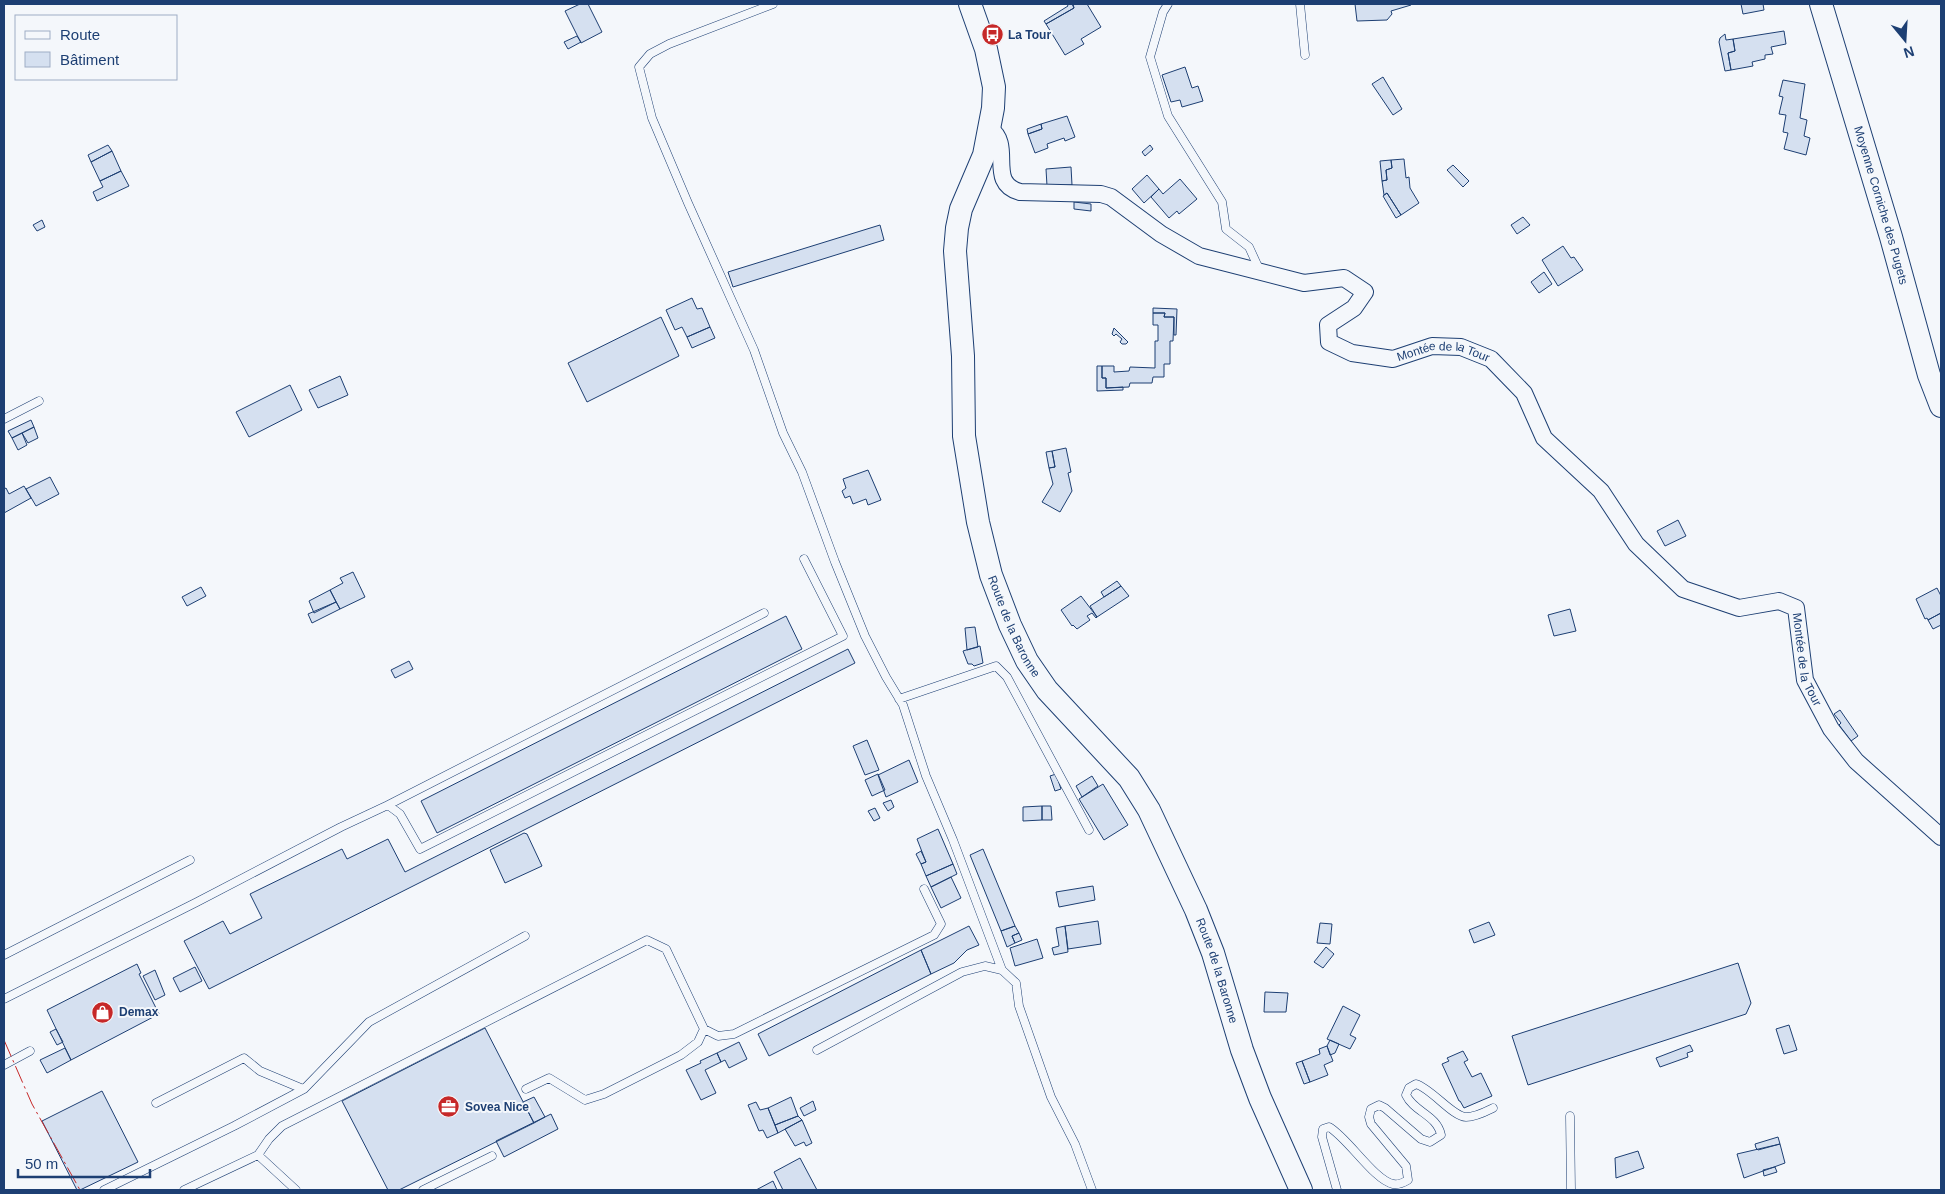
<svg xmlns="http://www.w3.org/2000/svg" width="1945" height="1194" font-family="Arial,sans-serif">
<rect width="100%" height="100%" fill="#f4f7fb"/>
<path fill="#d5e0f0" stroke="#1d3f73" d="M 580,4 L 588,4 L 602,32 L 581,43 L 565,11 Z
M 1067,4 L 1073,4 L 1074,8 L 1046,24 L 1044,21 L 1068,6 Z
M 1072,4 L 1087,4 L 1101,27 L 1081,39 L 1084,44 L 1065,55 L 1046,24 L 1074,8 Z
M 1355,4 L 1411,4 L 1411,5 L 1391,11 L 1392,14 L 1387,20 L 1357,21 Z
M 1741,4 L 1763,4 L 1764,10 L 1743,14 Z
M 1784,31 L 1786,44 L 1771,47 L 1773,54 L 1765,55 L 1765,59 L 1752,62 L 1753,66 L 1731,70 L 1728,53 L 1735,51 L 1733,39 Z
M 1725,34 L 1726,40 L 1733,39 L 1735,51 L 1728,53 L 1731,70 L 1725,71 L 1719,42 L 1720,38 Z
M 577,36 L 581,42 L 568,49 L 564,42 Z
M 1185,67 L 1192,88 L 1198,86 L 1203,101 L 1182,107 L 1180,100 L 1171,102 L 1162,75 Z
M 1383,77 L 1402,109 L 1393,115 L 1372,84 Z
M 1783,80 L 1805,84 L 1800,118 L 1807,120 L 1804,136 L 1810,138 L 1806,155 L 1784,149 L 1788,133 L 1783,132 L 1786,115 L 1779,114 L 1783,97 L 1779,96 Z
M 1067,116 L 1075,137 L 1065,141 L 1064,138 L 1047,144 L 1048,148 L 1035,153 L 1028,134 L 1042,129 L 1041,124 Z
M 1041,124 L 1042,129 L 1028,134 L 1027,129 Z
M 108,145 L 112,151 L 91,162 L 88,155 Z
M 1150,145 L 1153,149 L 1145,156 L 1142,152 Z
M 112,151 L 121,171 L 100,181 L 91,162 Z
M 1404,159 L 1406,178 L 1409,177 L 1410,188 L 1419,203 L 1401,215 L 1387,193 L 1384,195 L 1382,181 L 1387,180 L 1386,170 L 1392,168 L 1391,160 Z
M 1391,160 L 1392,168 L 1386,170 L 1387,180 L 1382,181 L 1380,161 Z
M 1453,165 L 1469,181 L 1463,187 L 1447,170 Z
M 1071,167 L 1072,185 L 1047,186 L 1046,169 Z
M 121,171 L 129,186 L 97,201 L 93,192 L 103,187 L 100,181 Z
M 1147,175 L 1159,189 L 1144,203 L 1132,189 Z
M 1180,179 L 1197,199 L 1179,214 L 1177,211 L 1169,218 L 1151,197 L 1159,189 L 1163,194 Z
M 1387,193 L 1401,215 L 1396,218 L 1383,196 Z
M 1074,202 L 1091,204 L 1091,211 L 1074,209 Z
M 1523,217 L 1530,225 L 1517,234 L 1511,225 Z
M 42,220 L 45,227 L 37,231 L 33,225 Z
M 880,225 L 884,240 L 733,287 L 728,272 Z
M 1563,246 L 1571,258 L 1574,257 L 1583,270 L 1558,286 L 1542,260 Z
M 1544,272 L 1552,284 L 1539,293 L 1531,282 Z
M 692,298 L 697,309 L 702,308 L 710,327 L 687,337 L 682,327 L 675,330 L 666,310 Z
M 1153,308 L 1177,309 L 1176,335 L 1174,335 L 1174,317 L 1164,317 L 1165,313 L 1153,313 Z
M 1153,313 L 1165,313 L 1164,317 L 1174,317 L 1173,341 L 1170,341 L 1170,364 L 1164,364 L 1164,377 L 1153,377 L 1152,383 L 1130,383 L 1129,387 L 1106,388 L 1106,378 L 1102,378 L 1102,366 L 1114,366 L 1114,372 L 1129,371 L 1130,367 L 1155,368 L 1155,341 L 1158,341 L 1158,325 L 1153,325 Z
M 661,317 L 679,356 L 587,402 L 568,363 Z
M 710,327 L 715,338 L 692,348 L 687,337 Z
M 1114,328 L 1128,342 L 1126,344 L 1122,344 L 1120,342 L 1122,339 L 1116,334 L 1114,336 L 1112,334 Z
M 1097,366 L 1102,366 L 1102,378 L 1106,378 L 1106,388 L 1123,387 L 1123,390 L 1097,391 Z
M 340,376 L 348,395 L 318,408 L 309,390 Z
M 290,385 L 302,410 L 249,437 L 236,412 Z
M 31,420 L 34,427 L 12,438 L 8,431 Z
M 34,427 L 38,438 L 28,443 L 22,433 Z
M 22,433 L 27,445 L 18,450 L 12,438 Z
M 1066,448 L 1071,472 L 1068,473 L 1072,491 L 1060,512 L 1042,502 L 1053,484 L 1049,468 L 1055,467 L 1052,451 Z
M 1052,451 L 1055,467 L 1049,468 L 1046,452 Z
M 868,470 L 881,500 L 868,505 L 866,499 L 853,504 L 850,496 L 845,498 L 842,491 L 846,488 L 843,479 Z
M 50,477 L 59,494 L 36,506 L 26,489 Z
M 24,486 L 31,498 L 4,513 L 4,489 L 6,488 L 9,494 Z
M 1678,520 L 1686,536 L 1665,546 L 1657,531 Z
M 353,572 L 365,597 L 340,609 L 330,590 L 343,583 L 340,578 Z
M 1117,581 L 1121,586 L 1104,597 L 1101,592 Z
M 1121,586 L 1129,596 L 1097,617 L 1090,606 Z
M 201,587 L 206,596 L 187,606 L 182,597 Z
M 1937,588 L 1941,596 L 1941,613 L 1928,620 L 1927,618 L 1925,619 L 1916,599 Z
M 330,590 L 336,602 L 314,613 L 309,601 Z
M 1081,596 L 1097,617 L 1096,618 L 1092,613 L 1087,616 L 1090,620 L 1077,629 L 1073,625 L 1072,626 L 1061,610 Z
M 336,602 L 340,609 L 312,623 L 308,614 Z
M 1570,609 L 1576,631 L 1554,636 L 1548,615 Z
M 1941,613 L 1941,625 L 1933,629 L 1928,620 Z
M 786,616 L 802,649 L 437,833 L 421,801 Z
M 975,627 L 978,647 L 967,650 L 965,628 Z
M 980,646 L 983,663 L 974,666 L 972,664 L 968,664 L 963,651 Z
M 848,649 L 855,663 L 209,989 L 184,941 L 223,921 L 230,934 L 262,918 L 250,894 L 342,849 L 347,859 L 388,839 L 405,872 Z
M 409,661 L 413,669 L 395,678 L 391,670 Z
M 1840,710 L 1858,736 L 1851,741 L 1839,725 L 1841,723 L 1834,714 Z
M 867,740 L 879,770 L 865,775 L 853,746 Z
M 909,760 L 918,782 L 886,797 L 878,775 Z
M 878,774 L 885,790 L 872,796 L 865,780 Z
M 1056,774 L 1061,789 L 1055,791 L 1050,776 Z
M 1092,776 L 1098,786 L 1082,797 L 1076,786 Z
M 1103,784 L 1128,825 L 1104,840 L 1079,799 Z
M 891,800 L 894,807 L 888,811 L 883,803 Z
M 1042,806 L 1051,806 L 1052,820 L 1042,820 Z
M 1042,806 L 1042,820 L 1023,821 L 1023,807 Z
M 875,808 L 880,818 L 874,821 L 868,811 Z
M 938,829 L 953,864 L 926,876 L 921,864 L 926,862 L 917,839 Z
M 524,833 L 527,834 L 542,866 L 505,883 L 490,850 Z
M 983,849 L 1015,926 L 1001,931 L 970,855 Z
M 921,851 L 926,862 L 921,864 L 916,854 Z
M 953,864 L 957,874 L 931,887 L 926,876 Z
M 951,877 L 961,898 L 941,908 L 931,887 Z
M 1093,886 L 1095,900 L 1059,907 L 1056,892 Z
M 1098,921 L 1101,944 L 1068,949 L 1065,926 Z
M 1489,922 L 1495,935 L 1474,943 L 1469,930 Z
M 1320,923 L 1332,924 L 1330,944 L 1317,943 Z
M 969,926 L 979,945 L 967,950 L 954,963 L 931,974 L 921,950 Z
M 1015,926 L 1019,933 L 1012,936 L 1015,943 L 1007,947 L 1001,931 Z
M 1065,926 L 1068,952 L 1054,955 L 1052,948 L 1059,946 L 1056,928 Z
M 1019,933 L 1022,940 L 1015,943 L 1012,936 Z
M 1037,939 L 1043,958 L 1015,966 L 1010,948 Z
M 1326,947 L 1334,954 L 1323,968 L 1314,962 Z
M 921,950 L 931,974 L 769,1056 L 758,1034 Z
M 1738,963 L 1751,1003 L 1746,1014 L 1528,1085 L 1512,1036 Z
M 137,964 L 141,973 L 139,974 L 159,1014 L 71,1060 L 47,1010 Z
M 195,967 L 202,981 L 180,992 L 173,978 Z
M 155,970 L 165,995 L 155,1000 L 143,976 Z
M 1265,992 L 1288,993 L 1286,1012 L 1264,1012 Z
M 1343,1006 L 1360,1015 L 1350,1035 L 1356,1038 L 1350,1049 L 1327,1039 Z
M 1789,1025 L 1797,1050 L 1784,1054 L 1776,1029 Z
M 485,1028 L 534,1123 L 399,1190 L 388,1190 L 342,1101 Z
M 56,1029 L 63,1042 L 57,1045 L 50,1032 Z
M 1330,1040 L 1339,1044 L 1335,1053 L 1330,1055 L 1327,1046 Z
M 739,1042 L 747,1059 L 729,1068 L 725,1060 L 721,1062 L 717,1053 Z
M 1690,1045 L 1693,1051 L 1687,1053 L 1688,1057 L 1660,1067 L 1656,1058 Z
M 1327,1046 L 1333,1061 L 1324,1065 L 1328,1075 L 1310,1082 L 1302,1061 L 1320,1054 L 1319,1049 Z
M 65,1048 L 71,1060 L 47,1073 L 40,1060 Z
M 1463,1051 L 1468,1060 L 1464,1062 L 1472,1077 L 1481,1073 L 1492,1096 L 1464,1108 L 1460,1101 L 1459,1101 L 1442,1064 L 1449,1061 L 1447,1058 Z
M 717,1053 L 721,1062 L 705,1070 L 716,1093 L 701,1100 L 686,1070 L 701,1063 L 700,1061 Z
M 1302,1061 L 1310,1082 L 1304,1084 L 1296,1063 Z
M 102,1091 L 138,1162 L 80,1190 L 77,1190 L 42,1121 Z
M 534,1097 L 545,1117 L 534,1123 L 523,1102 Z
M 791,1097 L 798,1116 L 775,1125 L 768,1108 Z
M 813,1101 L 816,1110 L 804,1116 L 800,1108 Z
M 756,1102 L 760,1110 L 768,1108 L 778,1133 L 767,1138 L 763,1130 L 759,1131 L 748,1105 Z
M 551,1114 L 558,1129 L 504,1157 L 496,1141 Z
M 798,1116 L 802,1120 L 778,1133 L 775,1125 Z
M 802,1120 L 812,1143 L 806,1146 L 804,1142 L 795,1146 L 785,1129 Z
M 1778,1137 L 1780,1144 L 1758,1150 L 1756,1148 L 1755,1144 Z
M 1780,1144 L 1785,1163 L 1744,1178 L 1737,1154 Z
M 1638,1151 L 1644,1168 L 1616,1178 L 1615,1158 Z
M 800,1158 L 817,1190 L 783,1190 L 774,1172 Z
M 1775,1167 L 1777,1172 L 1764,1176 L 1763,1170 Z
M 773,1181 L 777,1190 L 756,1190 Z"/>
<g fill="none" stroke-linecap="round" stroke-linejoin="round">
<defs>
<path id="lane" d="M 773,4 L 669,44 L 650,54 L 639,67 L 652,118 L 688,203 L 754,350 L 783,433 L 802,472 L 835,562 L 865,636 L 886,677 L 903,705 L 926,776 L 953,840 L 1002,970
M 1168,4 L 1163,12 L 1150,57 L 1168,116 L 1222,202 L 1226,229 L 1249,247 L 1260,271
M 1300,4 L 1305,55
M 4,419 L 39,401
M 899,699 L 996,666 L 1007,677 L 1089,830
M 388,805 L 764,613
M 4,955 L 190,860
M 4,999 L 197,902 L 341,827 L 388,805 L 400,814 L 420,849 L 843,636 L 804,559
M 704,1029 L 718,1036 L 734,1034 L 934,935 L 941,924 L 924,889
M 817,1050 L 962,972 L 985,966 L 1002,970 L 1016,983 L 1019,1006 L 1051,1097 L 1075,1144 L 1092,1190
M 4,1065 L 30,1051
M 156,1103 L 244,1058 L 260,1071 L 303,1089
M 1570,1116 L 1571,1190
M 258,1155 L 269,1139 L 282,1126 L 647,940 L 666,949 L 704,1029 L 698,1042 L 681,1055 L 604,1094 L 585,1100 L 549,1078 L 526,1089
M 104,1190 L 234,1126 L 304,1089 L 369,1022 L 525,936
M 184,1190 L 258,1155 L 296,1190
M 423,1190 L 492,1156
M 1337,1190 L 1322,1137 L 1323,1129 L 1329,1127 C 1348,1138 1374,1180 1393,1184 C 1398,1185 1403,1183 1408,1180 L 1406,1166 L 1371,1124 L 1369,1117 L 1371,1109 L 1379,1105 L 1385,1108 L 1421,1139 L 1430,1142 L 1441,1135 C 1437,1115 1414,1112 1406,1095 L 1409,1088 L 1416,1084 C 1432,1089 1453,1117 1466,1117 C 1476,1117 1485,1112 1493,1108"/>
<g id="street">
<path id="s1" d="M 990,129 C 1014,145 986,183 1020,192 L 1101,194 L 1111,197 L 1161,234 L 1199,256 L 1304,283 L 1344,278 L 1365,292 L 1354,308 L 1328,325 L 1329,342 L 1352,353 L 1393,359 L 1432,346 L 1461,347 L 1491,359 L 1524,393 L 1544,438 L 1601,491 L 1636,544 L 1683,589 L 1739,608 L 1779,601 L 1796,608 L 1805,680 L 1831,729 L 1856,761 L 1941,837"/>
</g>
<g id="secondary">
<path id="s2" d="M 970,4 L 986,49 L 994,87 L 993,108 L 984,155 L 961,209 L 957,228 L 955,251 L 963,356 L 964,436 L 978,522 L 991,575 L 1010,625 L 1027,661 L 1047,690 L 1129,778 L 1149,810 L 1196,910 L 1213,953 L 1242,1050 L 1260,1098 L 1301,1190"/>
<path id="s3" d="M 1821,4 L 1891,237 L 1929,375 L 1941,406"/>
</g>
</defs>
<use href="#lane" stroke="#1d3f73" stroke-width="9"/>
<use href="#street" stroke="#1d3f73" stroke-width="18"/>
<use href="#secondary" stroke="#1d3f73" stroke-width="24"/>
<use href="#lane" stroke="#f4f7fb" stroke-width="8"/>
<use href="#street" stroke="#f4f7fb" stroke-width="16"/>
<use href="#secondary" stroke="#f4f7fb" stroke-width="22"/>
<path stroke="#c62828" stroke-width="1" stroke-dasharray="18 4 2.5 4" stroke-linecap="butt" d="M 4,1040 L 32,1104 L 80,1190"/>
</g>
<defs>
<symbol id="bus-disc" viewBox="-11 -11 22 22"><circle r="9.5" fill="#c62828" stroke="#f4f7fb"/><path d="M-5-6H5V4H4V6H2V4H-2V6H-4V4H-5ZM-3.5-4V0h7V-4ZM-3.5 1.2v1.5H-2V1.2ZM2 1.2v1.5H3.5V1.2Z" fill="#fff"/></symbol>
<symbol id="shop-disc" viewBox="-11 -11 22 22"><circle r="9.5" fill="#c62828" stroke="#f4f7fb"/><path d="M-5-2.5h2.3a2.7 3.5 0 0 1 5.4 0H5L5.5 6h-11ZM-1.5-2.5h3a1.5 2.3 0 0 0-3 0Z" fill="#fff"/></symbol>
<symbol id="office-disc" viewBox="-11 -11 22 22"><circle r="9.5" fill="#c62828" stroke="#f4f7fb"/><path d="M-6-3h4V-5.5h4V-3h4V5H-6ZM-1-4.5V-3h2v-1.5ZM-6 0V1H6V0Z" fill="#fff"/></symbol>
</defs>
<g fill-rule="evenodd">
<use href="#bus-disc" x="980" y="22" width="25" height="25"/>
<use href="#shop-disc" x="90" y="1000" width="25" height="25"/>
<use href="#office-disc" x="436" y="1094" width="25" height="25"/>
</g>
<g text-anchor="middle" stroke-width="4" stroke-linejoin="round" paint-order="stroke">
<g font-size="12" font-weight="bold" fill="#1d3f73" stroke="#f4f7fb" text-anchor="start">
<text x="1008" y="39">La Tour</text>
<text x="119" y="1016">Demax</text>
<text x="465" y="1111">Sovea Nice</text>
</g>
<g font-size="12" fill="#1d3f73" stroke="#f4f7fb">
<text dy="4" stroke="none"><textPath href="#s3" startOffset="210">Moyenne Corniche des Pugets</textPath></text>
<text dy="4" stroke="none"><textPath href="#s1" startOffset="634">Montée de la Tour</textPath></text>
<text dy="4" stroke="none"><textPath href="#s2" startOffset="640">Route de la Baronne</textPath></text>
<text dy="4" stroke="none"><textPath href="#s1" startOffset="1158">Montée de la Tour</textPath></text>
<text dy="4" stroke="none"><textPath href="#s2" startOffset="1045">Route de la Baronne</textPath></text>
</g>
</g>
<rect width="1945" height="1194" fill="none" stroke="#1d3f73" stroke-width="10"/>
<rect x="15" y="15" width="162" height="65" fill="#f4f7fb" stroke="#9eadc5"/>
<rect x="25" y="31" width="25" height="8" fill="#f4f7fb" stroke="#9eadc5"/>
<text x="60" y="40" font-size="15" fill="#1d3f73">Route</text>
<rect x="25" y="52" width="25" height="15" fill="#d5e0f0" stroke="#9eadc5"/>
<text x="60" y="65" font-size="15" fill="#1d3f73">Bâtiment</text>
<g transform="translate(1905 40) rotate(162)" stroke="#f4f7fb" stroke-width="4" paint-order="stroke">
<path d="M0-4L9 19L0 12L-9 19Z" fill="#1d3f73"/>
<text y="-8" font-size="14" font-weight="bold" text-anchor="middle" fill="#1d3f73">N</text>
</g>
<path d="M18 1169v8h132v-8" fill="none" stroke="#1d3f73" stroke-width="2.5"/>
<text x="25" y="1169" font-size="15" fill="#1d3f73" stroke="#f4f7fb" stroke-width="4" paint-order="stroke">50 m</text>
</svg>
